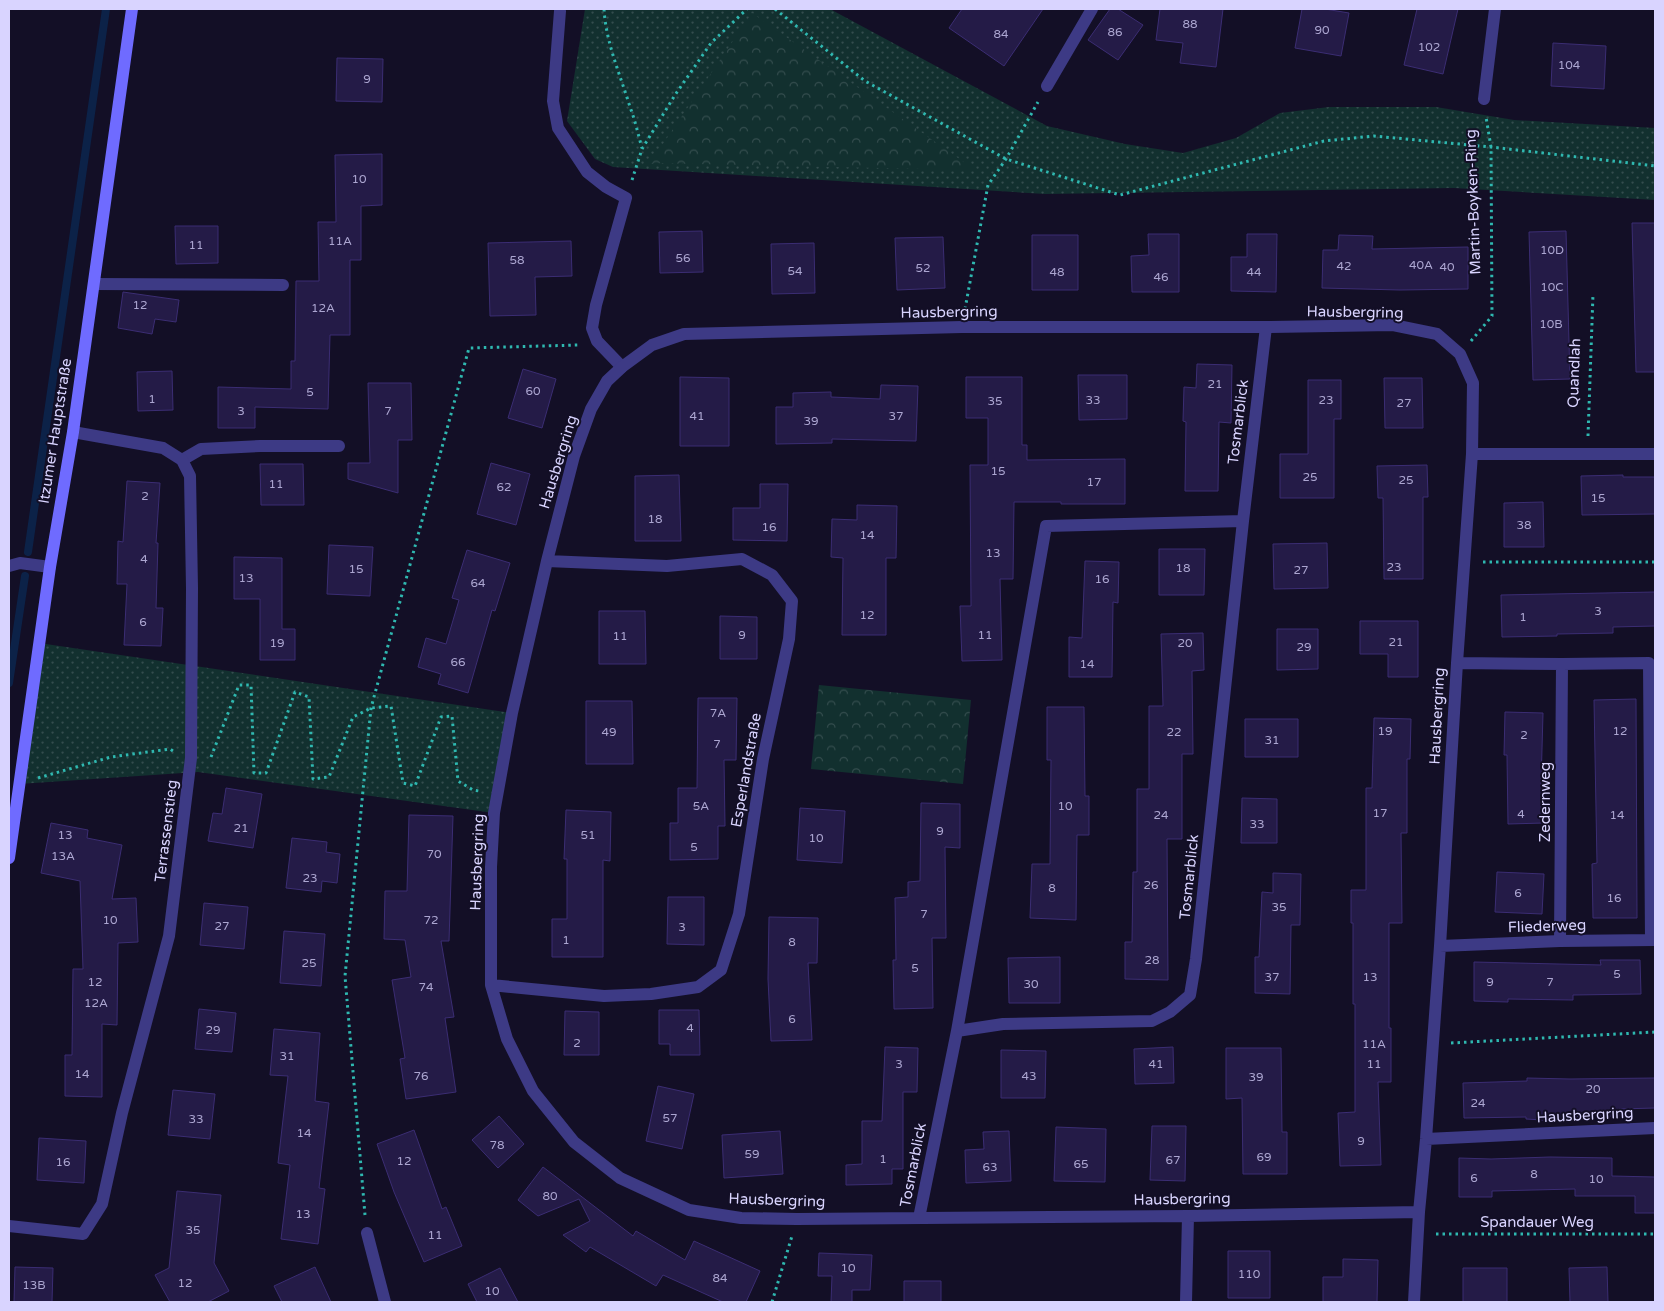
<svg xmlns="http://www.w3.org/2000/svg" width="1664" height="1311" font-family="'Varela Round',sans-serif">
<defs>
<pattern id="grass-dots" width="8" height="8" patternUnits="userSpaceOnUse" patternTransform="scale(1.25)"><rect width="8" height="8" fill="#12302f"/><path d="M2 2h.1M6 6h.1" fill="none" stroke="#344d4e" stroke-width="1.8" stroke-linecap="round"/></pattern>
<pattern id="forest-crowns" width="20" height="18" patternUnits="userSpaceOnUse" patternTransform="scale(1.25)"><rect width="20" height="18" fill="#12302f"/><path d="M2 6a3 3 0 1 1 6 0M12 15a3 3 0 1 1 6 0" fill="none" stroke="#344d4e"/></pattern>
</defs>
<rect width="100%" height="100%" fill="#130f26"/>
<path fill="url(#grass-dots)" d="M 585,9 L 830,9 L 1047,126 L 1125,144 L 1183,153 L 1236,138 L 1280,113 L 1329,107 L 1436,107 L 1514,120 L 1655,128 L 1655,200 L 1454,188 L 1045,194 L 613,167 L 595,159 L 567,121 Z
M 39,643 L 512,713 L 494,813 L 198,772 L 19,784 Z"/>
<path fill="url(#forest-crowns)" d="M 752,13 L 975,170 L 650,163 Z
M 819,685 L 971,700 L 963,784 L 811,769 Z"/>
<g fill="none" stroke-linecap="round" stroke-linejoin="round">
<path stroke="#0c2248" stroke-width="8" d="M 28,552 L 106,9
M 9,683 L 25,576"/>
</g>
<path fill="#241b47" stroke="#3b2d73" d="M 962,9 L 1043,9 L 1004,66 L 949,28 Z
M 1110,9 L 1118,9 L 1143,25 L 1118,60 L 1088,40 Z
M 1160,9 L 1223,9 L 1216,67 L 1180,63 L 1183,43 L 1156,40 Z
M 1302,9 L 1325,9 L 1349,13 L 1341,56 L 1295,48 Z
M 1417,9 L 1458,9 L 1443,74 L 1404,65 Z
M 1553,43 L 1606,46 L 1604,89 L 1551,86 Z
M 337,58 L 383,59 L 382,102 L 336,101 Z
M 382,154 L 382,205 L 361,206 L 361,260 L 350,260 L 350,335 L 330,335 L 328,409 L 255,407 L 255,428 L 218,428 L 218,387 L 291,389 L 291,361 L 295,361 L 296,281 L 319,281 L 318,222 L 336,222 L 335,155 Z
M 1632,223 L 1655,223 L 1655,372 L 1636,372 Z
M 175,226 L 218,226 L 218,263 L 176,264 Z
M 702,231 L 703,272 L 660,273 L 659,232 Z
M 1566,231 L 1570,379 L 1533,380 L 1529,232 Z
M 1148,234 L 1179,234 L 1179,292 L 1132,292 L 1131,256 L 1149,255 Z
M 1247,234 L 1277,234 L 1276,292 L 1231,291 L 1231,257 L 1247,257 Z
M 1032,235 L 1078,235 L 1078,290 L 1032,290 Z
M 1339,235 L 1373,236 L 1372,249 L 1468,247 L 1468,289 L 1400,290 L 1322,288 L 1323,250 L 1338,250 Z
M 943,237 L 945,288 L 897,290 L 895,238 Z
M 571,241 L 572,276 L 535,277 L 536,315 L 490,316 L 488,243 Z
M 814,243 L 815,293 L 772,294 L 771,244 Z
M 123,292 L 179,300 L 176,322 L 155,319 L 152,334 L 118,328 Z
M 1197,364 L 1232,365 L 1231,423 L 1219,422 L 1218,491 L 1185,491 L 1186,422 L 1183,421 L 1184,387 L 1196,388 Z
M 523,369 L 556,379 L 542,428 L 508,418 Z
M 172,371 L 173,410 L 138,411 L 137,372 Z
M 1078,375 L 1127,375 L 1127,419 L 1079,420 Z
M 680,377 L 729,378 L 729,446 L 680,446 Z
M 966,377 L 1022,377 L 1022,445 L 1027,445 L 1027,460 L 1125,459 L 1125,504 L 1061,504 L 1061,502 L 1014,502 L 1013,579 L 1000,579 L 1002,660 L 962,661 L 960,606 L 971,606 L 970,465 L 988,465 L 988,418 L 966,418 Z
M 1384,378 L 1422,378 L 1423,428 L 1385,428 Z
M 1308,380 L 1341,380 L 1341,419 L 1334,419 L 1334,498 L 1280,498 L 1280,454 L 1308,454 Z
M 368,383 L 411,383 L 412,440 L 398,440 L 398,493 L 348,479 L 348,463 L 370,463 Z
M 881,385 L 918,386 L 916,441 L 832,439 L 832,443 L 776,444 L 776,407 L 793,407 L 793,393 L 831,392 L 831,397 L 880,399 Z
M 491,463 L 530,474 L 516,525 L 477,514 Z
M 260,464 L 303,464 L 304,505 L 261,505 Z
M 1427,465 L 1428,497 L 1423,497 L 1423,579 L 1384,579 L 1383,498 L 1378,498 L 1377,466 Z
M 679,475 L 681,541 L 635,541 L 635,476 Z
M 1623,475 L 1623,477 L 1655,477 L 1655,514 L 1582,515 L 1581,476 Z
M 127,481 L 160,483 L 156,543 L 158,543 L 156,608 L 163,608 L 161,646 L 124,645 L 127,584 L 117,584 L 118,541 L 123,542 Z
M 760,484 L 788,484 L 787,541 L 733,540 L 733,508 L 760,508 Z
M 1543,502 L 1544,547 L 1504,547 L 1504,503 Z
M 857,505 L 897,506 L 896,558 L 886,558 L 886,635 L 842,635 L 843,558 L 831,557 L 832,519 L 857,520 Z
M 1327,543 L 1328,588 L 1274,589 L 1273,544 Z
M 329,545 L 373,547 L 370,596 L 327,594 Z
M 1159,549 L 1205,549 L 1204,595 L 1159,595 Z
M 467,550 L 510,563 L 495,611 L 492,610 L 468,693 L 438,684 L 441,674 L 418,667 L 426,638 L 446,644 L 459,600 L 452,598 Z
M 234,557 L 282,558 L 282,629 L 295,629 L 295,660 L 260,660 L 260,599 L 234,599 Z
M 1085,561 L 1119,562 L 1118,603 L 1113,602 L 1112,677 L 1069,677 L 1069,637 L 1082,638 Z
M 1655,592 L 1655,626 L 1613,627 L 1613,633 L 1557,634 L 1557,636 L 1502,637 L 1501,595 Z
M 599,611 L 645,611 L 646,664 L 599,664 Z
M 720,616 L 757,617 L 757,659 L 720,659 Z
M 1360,621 L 1418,621 L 1418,677 L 1388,677 L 1388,654 L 1360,654 Z
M 1277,629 L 1318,629 L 1318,669 L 1277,670 Z
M 1203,633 L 1204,670 L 1192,671 L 1193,754 L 1182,754 L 1182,839 L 1167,839 L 1168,980 L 1125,979 L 1125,942 L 1132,942 L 1133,872 L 1137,872 L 1137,789 L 1149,789 L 1149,706 L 1163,706 L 1161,634 Z
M 698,698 L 737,698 L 736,760 L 724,760 L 725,826 L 718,826 L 718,859 L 670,860 L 670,823 L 678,823 L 678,788 L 697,788 Z
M 1636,699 L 1637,918 L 1593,918 L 1592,864 L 1597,863 L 1594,700 Z
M 586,701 L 632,701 L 633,764 L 586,764 Z
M 1047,707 L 1084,707 L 1085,796 L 1089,796 L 1089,835 L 1077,835 L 1076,920 L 1030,918 L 1032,864 L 1050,864 L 1051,760 L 1047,760 Z
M 1505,712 L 1543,713 L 1541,785 L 1544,785 L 1544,823 L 1508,824 L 1507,755 L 1504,755 Z
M 1374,718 L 1411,719 L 1410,759 L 1407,759 L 1407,833 L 1401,833 L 1402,923 L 1389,923 L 1389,1028 L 1391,1028 L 1391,1082 L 1378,1082 L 1381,1165 L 1340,1166 L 1338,1113 L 1355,1112 L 1355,1004 L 1353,1004 L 1353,923 L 1351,923 L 1351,890 L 1366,890 L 1366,788 L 1372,788 Z
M 1245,719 L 1298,719 L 1298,757 L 1245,757 Z
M 226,788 L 262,794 L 253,848 L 208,841 L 213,813 L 222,814 Z
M 1242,798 L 1277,799 L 1277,843 L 1241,843 Z
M 921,803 L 960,804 L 960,848 L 945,847 L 946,938 L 932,938 L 933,1008 L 894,1009 L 893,960 L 896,960 L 895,898 L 908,897 L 908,882 L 920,881 Z
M 800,808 L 845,811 L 842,863 L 797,860 Z
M 566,810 L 611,812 L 610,861 L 603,860 L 603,957 L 552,957 L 552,919 L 567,919 L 567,859 L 564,859 Z
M 409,815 L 453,816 L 449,941 L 441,941 L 454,1017 L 445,1018 L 456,1092 L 406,1099 L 400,1059 L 405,1058 L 392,980 L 411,977 L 405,940 L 384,939 L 385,891 L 407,891 Z
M 51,823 L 88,830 L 87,838 L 122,845 L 112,899 L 136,898 L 138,942 L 118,943 L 117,1025 L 102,1024 L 102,1097 L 65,1096 L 65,1055 L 72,1055 L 73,969 L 83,969 L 80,881 L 41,873 Z
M 292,838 L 327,842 L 326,852 L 340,854 L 337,883 L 322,881 L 321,892 L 286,888 Z
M 1497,872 L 1544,874 L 1542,914 L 1495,912 Z
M 1273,873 L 1301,874 L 1300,925 L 1291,925 L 1290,994 L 1255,993 L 1255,957 L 1259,957 L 1262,892 L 1273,893 Z
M 668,897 L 704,897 L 704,945 L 667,944 Z
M 204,903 L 248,907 L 244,949 L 200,945 Z
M 769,917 L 818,918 L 817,963 L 808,963 L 812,1040 L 771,1041 L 768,979 Z
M 284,931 L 325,934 L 321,986 L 280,983 Z
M 1060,957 L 1060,1003 L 1009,1003 L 1008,958 Z
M 1600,960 L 1640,960 L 1641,994 L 1573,995 L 1573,1000 L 1508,999 L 1508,1002 L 1474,1001 L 1474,962 L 1601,965 Z
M 199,1009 L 236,1013 L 232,1052 L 195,1049 Z
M 659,1010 L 699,1010 L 700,1055 L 670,1055 L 670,1044 L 659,1044 Z
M 565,1011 L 599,1012 L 599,1055 L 564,1055 Z
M 274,1029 L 320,1033 L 315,1101 L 329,1103 L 319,1188 L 325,1189 L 318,1244 L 281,1239 L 290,1165 L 278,1163 L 288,1076 L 270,1075 Z
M 885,1047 L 918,1048 L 917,1092 L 903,1092 L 903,1169 L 892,1169 L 892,1184 L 846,1185 L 846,1165 L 862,1164 L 862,1121 L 882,1121 Z
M 1173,1047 L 1174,1083 L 1135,1084 L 1134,1049 Z
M 1226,1048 L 1281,1048 L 1282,1132 L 1287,1132 L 1287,1174 L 1243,1174 L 1242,1098 L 1226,1099 Z
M 1001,1050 L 1046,1051 L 1045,1098 L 1001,1098 Z
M 1527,1078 L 1570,1079 L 1655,1078 L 1655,1108 L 1619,1109 L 1619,1116 L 1560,1117 L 1559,1121 L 1526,1119 L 1526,1117 L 1464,1118 L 1463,1083 L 1527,1081 Z
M 658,1086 L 694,1094 L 682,1149 L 646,1141 Z
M 173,1090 L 215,1094 L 210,1139 L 168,1135 Z
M 499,1116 L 524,1144 L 498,1168 L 472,1140 Z
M 1152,1126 L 1186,1126 L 1185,1181 L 1150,1180 Z
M 1056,1127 L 1106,1129 L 1105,1182 L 1054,1181 Z
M 414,1130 L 442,1209 L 446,1207 L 462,1246 L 424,1262 L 394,1192 L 377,1144 Z
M 780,1131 L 783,1174 L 724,1178 L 722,1135 Z
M 1009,1131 L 1011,1181 L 966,1183 L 965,1150 L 984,1149 L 983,1132 Z
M 39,1138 L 86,1141 L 84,1183 L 37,1180 Z
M 1550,1157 L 1612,1158 L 1612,1176 L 1655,1177 L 1655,1213 L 1635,1213 L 1635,1196 L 1575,1196 L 1575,1189 L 1492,1191 L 1492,1197 L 1459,1197 L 1459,1158 L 1491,1159 Z
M 543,1167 L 633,1236 L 636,1231 L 685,1260 L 694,1241 L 760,1271 L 746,1302 L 723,1302 L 663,1275 L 656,1286 L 590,1247 L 586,1252 L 563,1235 L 590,1221 L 579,1199 L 538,1216 L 518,1200 Z
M 177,1191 L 221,1195 L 214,1263 L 229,1291 L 208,1302 L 170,1302 L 155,1275 L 169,1268 Z
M 1228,1251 L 1270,1251 L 1270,1298 L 1228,1298 Z
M 819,1253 L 872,1255 L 870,1290 L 852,1290 L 852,1302 L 831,1302 L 832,1276 L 818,1276 Z
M 1343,1259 L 1378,1260 L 1377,1302 L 1323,1302 L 1323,1277 L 1343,1277 Z
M 15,1267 L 53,1268 L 52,1302 L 14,1302 Z
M 315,1267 L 331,1302 L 282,1302 L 274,1286 Z
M 1607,1267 L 1608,1302 L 1570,1302 L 1569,1268 Z
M 500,1268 L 518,1302 L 477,1302 L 468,1284 Z
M 1463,1268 L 1507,1268 L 1507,1302 L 1463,1302 Z
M 904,1281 L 941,1281 L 941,1302 L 904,1302 Z"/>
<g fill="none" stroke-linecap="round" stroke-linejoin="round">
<path stroke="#2fb8b0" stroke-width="3" stroke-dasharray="2.5 4" stroke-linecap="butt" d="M 604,9 C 606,43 620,74 630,107 C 635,120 638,134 642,148
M 775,9 L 865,81 L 1006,159 L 1120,195 L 1324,141 L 1374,136 L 1491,147 L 1655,166
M 632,180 L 642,149 L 675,95 L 711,43 L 747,9
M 965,309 L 988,185 L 1006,159 L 1038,102
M 1471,341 L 1492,316 L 1491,147 L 1486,117
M 1588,436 L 1593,294
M 1483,562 L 1655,562
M 211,757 L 239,685 L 251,685 L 254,773 L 266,773 L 295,692 L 309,697 L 313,779 L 329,777 L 353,717 L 371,708 L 391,706 L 403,783 L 415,786 L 441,717 L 452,716 L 458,781 L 473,790 L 479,791
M 38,778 L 111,757 L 170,749 L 173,751
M 1451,1043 L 1655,1032
M 365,1215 L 345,976 L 371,708 L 469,348 L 579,345
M 1436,1234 L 1655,1234
M 772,1302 L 792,1236"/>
<path stroke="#3d3a85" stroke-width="12" d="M 560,11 L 553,101 L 558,128 L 587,172 L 606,187 L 626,198 L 596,305 L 592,328 L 597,341 L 622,367
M 94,284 L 283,285
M 182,460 L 201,449 L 260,446 L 339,446
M 9,566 L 20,563 L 50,567"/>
<path stroke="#3d3a85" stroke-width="12" d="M 1047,86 L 1092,9
M 1484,99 L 1495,9
M 1472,454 L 1655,454
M 1457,663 L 1562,664 L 1560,941
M 1562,664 L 1649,663 L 1651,940
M 1440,946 L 1560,941 L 1655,940
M 491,985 L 604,996 L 651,994 L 698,987 L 721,970 L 739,914 L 763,759 L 789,639 L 792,601 L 772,575 L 742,559 L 667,566 L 547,561
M 957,1031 L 1046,526 L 1243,521
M 1426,1139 L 1655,1128
M 919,1218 L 957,1031 L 1003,1024 L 1152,1021 L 1170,1012 L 1190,995 L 1196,959 L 1243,521 L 1266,327
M 9,1226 L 83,1234 L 102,1204 L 122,1113 L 169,936 L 191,758 L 192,588 L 190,476 L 182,460 L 163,448 L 73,432
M 367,1233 L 385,1302
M 1186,1302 L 1188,1216
M 1414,1302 L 1419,1212 L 1426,1139 L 1440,946 L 1457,663 L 1472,454 L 1473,383 L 1460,354 L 1437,334 L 1393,325 L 1266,327 L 962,327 L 684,334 L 652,345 L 622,367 L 607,381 L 591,409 L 574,456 L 547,561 L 512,713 L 494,813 L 491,867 L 491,985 L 507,1039 L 533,1091 L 574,1142 L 620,1178 L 689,1210 L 741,1218 L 797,1219 L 1188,1216 L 1419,1212"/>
<path stroke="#6f6bff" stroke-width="12" d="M 9,858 L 50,567 L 73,432 L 132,9"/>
</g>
<g text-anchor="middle" stroke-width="4" stroke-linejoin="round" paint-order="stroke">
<g font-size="12" fill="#aca6d1">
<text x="1190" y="28">88</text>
<text x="1322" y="34">90</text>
<text x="1115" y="36">86</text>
<text x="1001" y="38">84</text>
<text x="1429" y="51">102</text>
<text x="1569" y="69">104</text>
<text x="367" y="83">9</text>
<text x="359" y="183">10</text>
<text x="340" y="245">11A</text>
<text x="196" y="249">11</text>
<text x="1552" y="254">10D</text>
<text x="683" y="262">56</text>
<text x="517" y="264">58</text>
<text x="1421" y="269">40A</text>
<text x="1344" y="270">42</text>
<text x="1447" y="271">40</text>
<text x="923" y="272">52</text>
<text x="795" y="275">54</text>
<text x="1057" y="276">48</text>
<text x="1254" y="276">44</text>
<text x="1161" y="281">46</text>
<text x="1552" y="291">10C</text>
<text x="140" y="309">12</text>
<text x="323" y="312">12A</text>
<text x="1551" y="328">10B</text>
<text x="1215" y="388">21</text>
<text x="533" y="395">60</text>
<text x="310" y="396">5</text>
<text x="152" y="403">1</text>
<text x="1093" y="404">33</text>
<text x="1326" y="404">23</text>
<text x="995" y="405">35</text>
<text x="1404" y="407">27</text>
<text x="241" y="415">3</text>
<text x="388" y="415">7</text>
<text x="697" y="420">41</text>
<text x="896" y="420">37</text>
<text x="811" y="425">39</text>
<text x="998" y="475">15</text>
<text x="1310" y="481">25</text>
<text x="1406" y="484">25</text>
<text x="1094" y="486">17</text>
<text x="276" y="488">11</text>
<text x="504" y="491">62</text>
<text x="145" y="500">2</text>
<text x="1598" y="502">15</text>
<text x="655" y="523">18</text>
<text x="1524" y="529">38</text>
<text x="769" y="531">16</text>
<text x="867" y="539">14</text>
<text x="993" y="557">13</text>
<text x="144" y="563">4</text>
<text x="1394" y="571">23</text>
<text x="1183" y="572">18</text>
<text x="356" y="573">15</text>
<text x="1301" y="574">27</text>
<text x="246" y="582">13</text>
<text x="1102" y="583">16</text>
<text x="478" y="587">64</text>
<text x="1598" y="615">3</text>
<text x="867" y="619">12</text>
<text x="1523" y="621">1</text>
<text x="143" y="626">6</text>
<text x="742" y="639">9</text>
<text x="985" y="639">11</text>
<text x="620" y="640">11</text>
<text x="1396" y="646">21</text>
<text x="277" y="647">19</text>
<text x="1185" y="647">20</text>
<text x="1304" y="651">29</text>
<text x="458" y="666">66</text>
<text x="1087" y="668">14</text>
<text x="718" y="717">7A</text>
<text x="1385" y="735">19</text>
<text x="1620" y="735">12</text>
<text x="609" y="736">49</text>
<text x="1174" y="736">22</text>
<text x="1524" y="739">2</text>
<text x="1272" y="744">31</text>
<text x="717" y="748">7</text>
<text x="701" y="810">5A</text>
<text x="1065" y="810">10</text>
<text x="1380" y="817">17</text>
<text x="1521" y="818">4</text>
<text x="1161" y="819">24</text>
<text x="1617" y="819">14</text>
<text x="1257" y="828">33</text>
<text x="241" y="832">21</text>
<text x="940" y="835">9</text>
<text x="65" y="839">13</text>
<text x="588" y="839">51</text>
<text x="816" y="842">10</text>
<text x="694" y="851">5</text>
<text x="434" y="858">70</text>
<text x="63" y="860">13A</text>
<text x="310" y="882">23</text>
<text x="1151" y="889">26</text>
<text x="1052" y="892">8</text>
<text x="1518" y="897">6</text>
<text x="1614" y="902">16</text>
<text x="1279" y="911">35</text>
<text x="924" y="918">7</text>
<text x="110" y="924">10</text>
<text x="431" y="924">72</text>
<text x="222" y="930">27</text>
<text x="682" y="931">3</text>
<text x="566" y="944">1</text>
<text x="792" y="946">8</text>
<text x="1152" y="964">28</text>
<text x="309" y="967">25</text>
<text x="915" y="972">5</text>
<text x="1617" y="978">5</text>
<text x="1272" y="981">37</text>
<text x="1370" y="981">13</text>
<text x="95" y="986">12</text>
<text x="1490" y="986">9</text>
<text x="1550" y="986">7</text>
<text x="1031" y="988">30</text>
<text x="426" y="991">74</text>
<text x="96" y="1007">12A</text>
<text x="792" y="1023">6</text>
<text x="690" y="1032">4</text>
<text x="213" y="1034">29</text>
<text x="577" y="1047">2</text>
<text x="1374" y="1048">11A</text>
<text x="287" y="1060">31</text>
<text x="899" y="1068">3</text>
<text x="1156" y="1068">41</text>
<text x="1374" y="1068">11</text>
<text x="82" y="1078">14</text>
<text x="421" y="1080">76</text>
<text x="1029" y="1080">43</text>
<text x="1256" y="1081">39</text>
<text x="1593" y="1093">20</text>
<text x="1478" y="1107">24</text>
<text x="670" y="1122">57</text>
<text x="196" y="1123">33</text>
<text x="304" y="1137">14</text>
<text x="1361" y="1145">9</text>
<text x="497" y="1149">78</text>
<text x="752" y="1158">59</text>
<text x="1264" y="1161">69</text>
<text x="883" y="1163">1</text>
<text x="1173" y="1164">67</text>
<text x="404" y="1165">12</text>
<text x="63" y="1166">16</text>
<text x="1081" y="1168">65</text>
<text x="990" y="1171">63</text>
<text x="1534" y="1178">8</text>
<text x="1474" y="1182">6</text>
<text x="1596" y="1183">10</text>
<text x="550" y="1200">80</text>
<text x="303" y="1218">13</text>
<text x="193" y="1234">35</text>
<text x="435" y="1239">11</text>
<text x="848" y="1272">10</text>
<text x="1249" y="1278">110</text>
<text x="720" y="1282">84</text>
<text x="185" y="1287">12</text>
<text x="34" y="1289">13B</text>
<text x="492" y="1295">10</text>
</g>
<g font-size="15" fill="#d9d4ff" stroke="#130f26">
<text transform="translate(1473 202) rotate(-92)" y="5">Martin-Boyken-Ring</text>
<text transform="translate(949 312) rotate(-1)" y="5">Hausbergring</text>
<text transform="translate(1355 312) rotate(1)" y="5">Hausbergring</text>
<text transform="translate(1574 373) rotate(-88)" y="5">Quandlah</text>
<text transform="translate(1238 422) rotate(-83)" y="5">Tosmarblick</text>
<text transform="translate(55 431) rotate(-81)" y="5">Itzumer Hauptstraße</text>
<text transform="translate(558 462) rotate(-73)" y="5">Hausbergring</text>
<text transform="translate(1437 716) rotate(-87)" y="5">Hausbergring</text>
<text transform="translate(746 770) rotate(-80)" y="5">Esperlandstraße</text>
<text transform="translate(1545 802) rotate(-90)" y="5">Zedernweg</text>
<text transform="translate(166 831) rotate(-83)" y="5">Terrassenstieg</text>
<text transform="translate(477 862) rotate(-88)" y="5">Hausbergring</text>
<text transform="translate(1189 877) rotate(-84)" y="5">Tosmarblick</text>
<text transform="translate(1547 926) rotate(-2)" y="5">Fliederweg</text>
<text transform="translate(1585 1115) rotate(-3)" y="5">Hausbergring</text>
<text transform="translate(913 1165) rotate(-79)" y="5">Tosmarblick</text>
<text transform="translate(1182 1199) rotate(-1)" y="5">Hausbergring</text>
<text transform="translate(777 1200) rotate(2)" y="5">Hausbergring</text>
<text x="1537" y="1227">Spandauer Weg</text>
</g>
</g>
<rect width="1664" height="1311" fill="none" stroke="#d9d4ff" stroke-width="20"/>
</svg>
